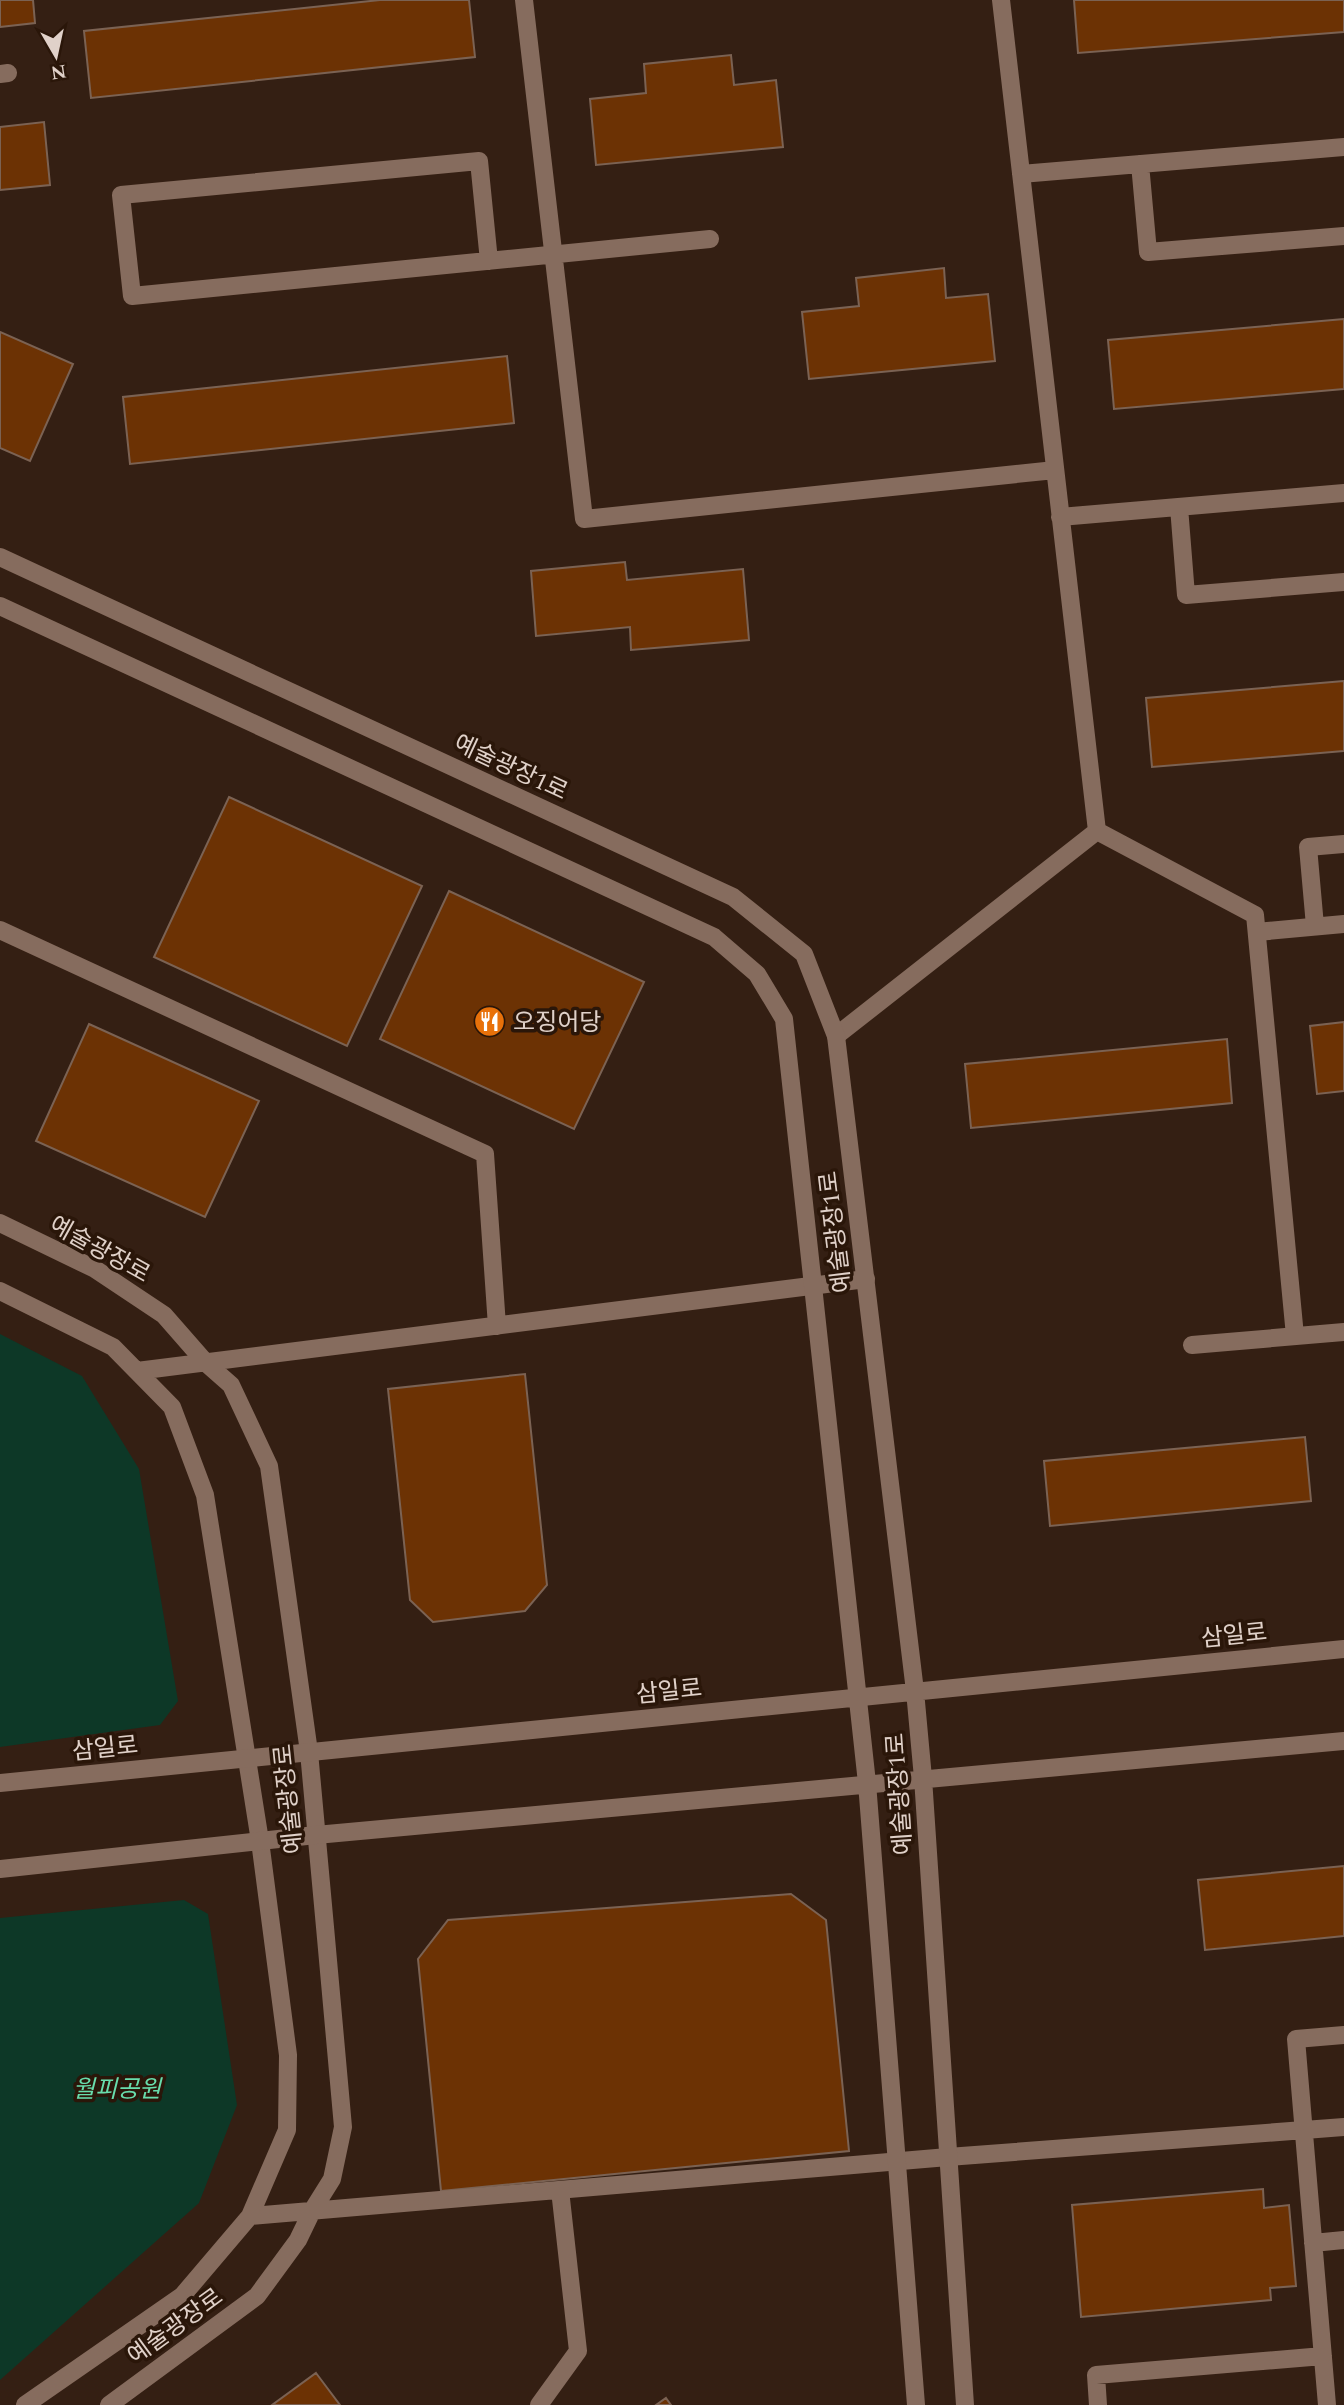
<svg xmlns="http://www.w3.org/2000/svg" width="1344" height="2405" font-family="Spectral,'Noto Sans KR',serif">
<rect width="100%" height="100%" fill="#341f13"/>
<path fill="#0d3827" d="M 0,1334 L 82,1376 L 139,1469 L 178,1701 L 160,1725 L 0,1747 Z
M 184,1900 L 208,1914 L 237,2105 L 199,2203 L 0,2380 L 0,1918 Z"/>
<path fill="#6c3204" stroke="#7b6253" stroke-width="2" d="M 0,0 L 33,0 L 35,23 L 0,27 Z
M 380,0 L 469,0 L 475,57 L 91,98 L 84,31 Z
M 1074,0 L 1344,0 L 1344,32 L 1078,53 Z
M 731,55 L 734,85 L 776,80 L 783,147 L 596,165 L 590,99 L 646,93 L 644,64 Z
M 44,122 L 50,185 L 0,190 L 0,127 Z
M 944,268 L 946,298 L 988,294 L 995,361 L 809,379 L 802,312 L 859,306 L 856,278 Z
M 1344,319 L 1344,389 L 1114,409 L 1108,340 Z
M 0,332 L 73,364 L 30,461 L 0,448 Z
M 507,356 L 514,423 L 130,464 L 123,397 Z
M 625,562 L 627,580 L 743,569 L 749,640 L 631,650 L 630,627 L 536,636 L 531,571 Z
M 1344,681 L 1344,751 L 1152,767 L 1146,698 Z
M 229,797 L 422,886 L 347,1046 L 154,957 Z
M 449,891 L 644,982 L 574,1129 L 380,1039 Z
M 1344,1022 L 1344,1091 L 1317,1094 L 1310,1026 Z
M 89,1024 L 259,1101 L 205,1217 L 36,1141 Z
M 1227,1039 L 1232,1103 L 971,1128 L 965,1064 Z
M 525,1374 L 547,1585 L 525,1611 L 433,1622 L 410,1600 L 388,1389 Z
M 1305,1437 L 1311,1501 L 1050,1526 L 1044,1461 Z
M 1344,1866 L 1344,1936 L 1205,1950 L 1198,1880 Z
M 791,1894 L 826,1920 L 849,2151 L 441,2191 L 418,1959 L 448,1920 Z
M 1263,2189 L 1264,2208 L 1289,2205 L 1296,2286 L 1270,2288 L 1271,2300 L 1081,2317 L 1072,2205 Z
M 316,2373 L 340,2405 L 272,2405 Z
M 666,2398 L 671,2405 L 656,2405 Z"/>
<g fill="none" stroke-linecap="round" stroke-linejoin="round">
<path stroke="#866c5e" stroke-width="18" d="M 524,0 L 584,519 L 1055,470
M 0,74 L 8,73
M 1140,164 L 1148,252 L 1344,236
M 1021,174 L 1344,147
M 489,261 L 479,161 L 121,195 L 132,296 L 710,239
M 1179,507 L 1186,595 L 1344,582
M 1060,517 L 1344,493
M 1097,831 L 1255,915 L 1295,1336
M 1315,926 L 1308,847 L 1344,844
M 1257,932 L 1344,924
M 836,1036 L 1097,831 L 1001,0
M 1192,1345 L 1344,1332
M 948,2157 L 1344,2127
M 1313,2243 L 1344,2240
M 1098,2405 L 1096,2375 L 1323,2356
M 1327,2405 L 1296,2039 L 1344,2035"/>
<path stroke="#866c5e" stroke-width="18" d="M 0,930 L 485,1154 L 497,1326
M 0,1223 L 95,1269 L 164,1315 L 206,1363 L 231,1385 L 269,1466 L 309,1752 L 325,1927 L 343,2127 L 332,2179 L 312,2211 L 298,2240 L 257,2296 L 109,2405
M 0,1291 L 113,1347 L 172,1407 L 205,1495 L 260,1841 L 288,2055 L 287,2130 L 250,2216 L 182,2296 L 25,2405
M 137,1371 L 866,1279
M 250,2216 L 948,2157
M 539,2405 L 578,2351 L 560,2190"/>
<path stroke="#866c5e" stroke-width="18" d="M 0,557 L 733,897 L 804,954 L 836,1036 L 915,1691 L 923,1778 L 965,2405
M 0,606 L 714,937 L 757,974 L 784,1019 L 867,1783 L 916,2405
M 0,1783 L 1344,1649
M 0,1869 L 316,1835 L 1344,1741"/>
</g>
<defs>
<symbol id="restaurant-disc" viewBox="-11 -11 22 22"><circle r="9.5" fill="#e8710a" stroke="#2a1609"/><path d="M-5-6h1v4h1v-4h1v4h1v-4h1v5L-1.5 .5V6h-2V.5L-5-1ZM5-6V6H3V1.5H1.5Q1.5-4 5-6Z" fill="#fff"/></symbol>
</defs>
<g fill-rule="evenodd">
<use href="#restaurant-disc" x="472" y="1004" width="35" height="35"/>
</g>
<g text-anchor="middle" stroke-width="7" stroke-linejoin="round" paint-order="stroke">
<g font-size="24" fill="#e0d1c9" stroke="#2a1609">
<text transform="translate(511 767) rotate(25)" y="8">예술광장1로</text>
<text transform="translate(835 1232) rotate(-97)" y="8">예술광장1로</text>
<text transform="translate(100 1249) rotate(29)" y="8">예술광장로</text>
<text transform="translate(1234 1635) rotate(-6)" y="8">삼일로</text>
<text transform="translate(669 1691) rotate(-6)" y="8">삼일로</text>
<text transform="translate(105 1748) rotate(-6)" y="8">삼일로</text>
<text transform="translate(899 1794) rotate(-94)" y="8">예술광장1로</text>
<text transform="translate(288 1799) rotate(-96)" y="8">예술광장로</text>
<text transform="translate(175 2326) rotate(-36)" y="8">예술광장로</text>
</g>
<g font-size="24" fill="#e0d1c9" stroke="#2a1609" text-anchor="start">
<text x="513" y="1030">오징어당</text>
</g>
<g font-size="24" font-style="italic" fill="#68ddac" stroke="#2a1609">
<text x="117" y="2097">월피공원</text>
</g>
</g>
<g transform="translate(56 56) rotate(171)" stroke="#2a1609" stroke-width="5" paint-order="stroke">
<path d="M0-5L12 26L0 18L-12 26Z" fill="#e0d1c9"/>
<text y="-10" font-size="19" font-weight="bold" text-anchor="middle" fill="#e0d1c9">N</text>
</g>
</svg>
